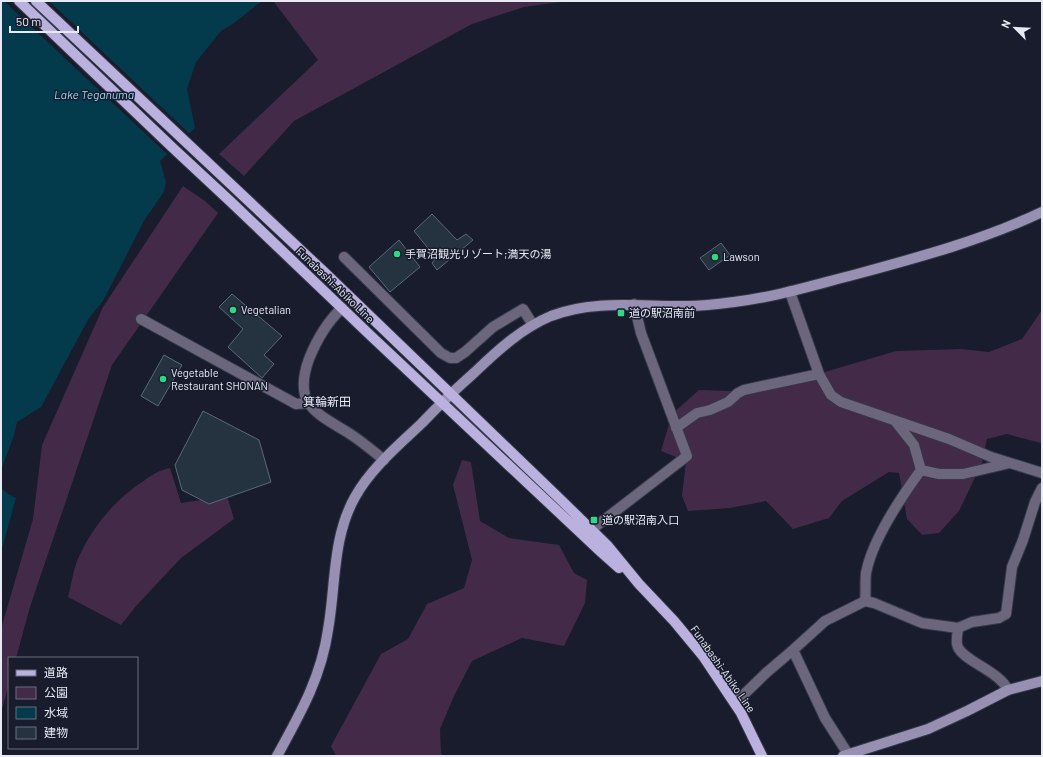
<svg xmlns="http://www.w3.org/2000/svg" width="1043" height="757" font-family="Barlow,'Noto Sans JP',sans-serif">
<rect width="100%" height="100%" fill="#181c2c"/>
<path fill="#422a48" d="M 286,1 L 569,1 L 524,7 L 472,24 L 294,121 L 244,176 L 219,154 L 318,60 L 274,2 Z
M 183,186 L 205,201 L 218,213 L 112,365 L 30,607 L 16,658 L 9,658 L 9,684 L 1,713 L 1,629 L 33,519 L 42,445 L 103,307 Z
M 1042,310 L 1042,443 L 1041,443 L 1007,434 L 987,439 L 982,463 L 959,511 L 939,533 L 922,535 L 907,519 L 899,473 L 889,472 L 842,501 L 829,518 L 793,529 L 766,501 L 730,508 L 688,511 L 682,496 L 686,461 L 661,451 L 672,414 L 699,390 L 733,391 L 750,394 L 896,351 L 961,349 L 989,352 L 1022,339 Z
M 462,460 L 471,462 L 480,521 L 509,538 L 559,545 L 574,573 L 587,580 L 585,603 L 564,646 L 522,638 L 472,661 L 454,696 L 440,729 L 441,753 L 443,756 L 336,756 L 331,746 L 381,654 L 408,639 L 427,604 L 464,588 L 472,560 L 453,485 Z
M 170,468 L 181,503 L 227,496 L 234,519 L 181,558 L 137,605 L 121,625 L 68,597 C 71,585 73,572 77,561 C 91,528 115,499 145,480 C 153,474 160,470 170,468 Z"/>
<path fill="#043b4c" d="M 1,1 L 262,1 L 234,23 L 221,31 L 196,62 L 187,89 L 195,128 L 160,161 L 166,182 L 164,192 L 145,219 L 103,301 L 89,318 L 41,407 L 17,422 L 14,435 L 1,470 Z
M 1,488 L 8,494 L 16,498 L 1,552 Z"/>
<path fill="#181c2c" d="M 4,1 L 49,1 L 191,135 L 169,156 Z"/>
<path fill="#253340" stroke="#5a6979" d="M 432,214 L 457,240 L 466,234 L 473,240 L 437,270 L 432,263 L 436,258 L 414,231 Z
M 399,240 L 420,267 L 390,292 L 369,267 Z
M 721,243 L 730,255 L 709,270 L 700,258 Z
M 232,294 L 282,336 L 264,355 L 274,364 L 262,378 L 228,347 L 243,329 L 219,307 Z
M 164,355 L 182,365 L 158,406 L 141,396 Z
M 203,411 L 259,440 L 271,482 L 209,504 L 182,490 L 175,465 Z"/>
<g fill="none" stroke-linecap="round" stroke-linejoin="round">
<defs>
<path id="street" d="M 344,257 L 441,353 L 450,358 L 456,358 L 465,352 L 493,327 L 523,309 L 533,325
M 790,292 L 819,374 L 831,395 L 841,402 L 949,439 L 991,457 L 1042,473
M 342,308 C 326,323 317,339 309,359 C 293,403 314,412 347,432 C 360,440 372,450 384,460
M 141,319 L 296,404 L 309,403
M 895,421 L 914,445 L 921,470 L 939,474 L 963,474 L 1010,463
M 676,428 L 697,413 L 710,410 L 728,402 L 738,393 L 744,390 L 819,374
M 591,530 L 687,456 L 641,333 L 634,304
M 865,601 C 866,592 865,582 866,573 C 872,541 902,496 921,470
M 958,628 C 958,632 956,639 957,644 C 959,660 999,670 1008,690
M 793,650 L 825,718 L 848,754
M 735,703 L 766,673 L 793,650 L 825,621 L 865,601 L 874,603 L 922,623 L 958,628 L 972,622 L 999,618 L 1006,614 L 1012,567 L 1023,540 L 1035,502 L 1042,488"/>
<path id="secondary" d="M 277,756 C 300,714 321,678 328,630 C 336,585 332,538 355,497 C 371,468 399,445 422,423 C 439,405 457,388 475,372 C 498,350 522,328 551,316 C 595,299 641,307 687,306 C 702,306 719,304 734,302 C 776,297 817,284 857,274 C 920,257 983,240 1042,212
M 843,756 L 928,729 L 967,711 L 1008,690 L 1042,681"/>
<path id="primary" d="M 19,1 L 174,149 L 231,202 L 370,335 L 601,552 L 619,568
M 36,1 L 323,271 L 560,499 L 607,545 L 639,584 L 674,621 L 703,656 L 741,713 L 762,756"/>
</defs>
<use href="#street" stroke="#353948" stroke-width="12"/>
<use href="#secondary" stroke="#353948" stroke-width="12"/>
<use href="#primary" stroke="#353948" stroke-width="12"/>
<use href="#street" stroke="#6b667c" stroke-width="10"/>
<use href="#secondary" stroke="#9890b3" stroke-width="10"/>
<use href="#primary" stroke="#bbb1de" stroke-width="10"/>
</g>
<g fill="#30d883" stroke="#181c2c" stroke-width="1.5">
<circle cx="397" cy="254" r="4"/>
<circle cx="715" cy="257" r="4"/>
<circle cx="233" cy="310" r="4"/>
<rect x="617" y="309" width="8" height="8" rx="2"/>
<circle cx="163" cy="379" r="4"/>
<rect x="590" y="516" width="8" height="8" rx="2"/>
</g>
<g text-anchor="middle" stroke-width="3" stroke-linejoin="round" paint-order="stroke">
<g font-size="11" fill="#e7eaf5" stroke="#181c2c" text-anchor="start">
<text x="405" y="258">手賀沼観光リゾート;満天の湯</text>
<text x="723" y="261">Lawson</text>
<text x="241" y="314">Vegetalian</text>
<text x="629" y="317">道の駅沼南前</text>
<text x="171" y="377">Vegetable<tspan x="171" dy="13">Restaurant SHONAN</tspan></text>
<text x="602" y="524">道の駅沼南入口</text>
</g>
<g font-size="11" fill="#e7eaf5" stroke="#181c2c">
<text transform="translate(335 285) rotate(44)" y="4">Funabashi-Abiko Line</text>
<text transform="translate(723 669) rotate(55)" y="4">Funabashi-Abiko Line</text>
</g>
<g font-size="12" font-style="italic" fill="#93dcfa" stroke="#181c2c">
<text x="94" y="99">Lake Teganuma</text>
</g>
<g font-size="12" fill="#e7eaf5" stroke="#181c2c">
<text x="327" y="406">箕輪新田</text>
</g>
</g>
<rect width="1043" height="757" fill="none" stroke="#e7eaf5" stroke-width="4"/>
<rect x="8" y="657" width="130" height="92" fill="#181c2c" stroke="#6b6e7c"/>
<rect x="16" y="670" width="20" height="6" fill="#bbb1de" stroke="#6b6e7c"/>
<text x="44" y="677" font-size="12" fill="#e7eaf5">道路</text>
<rect x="16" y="687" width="20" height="12" fill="#422a48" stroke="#6b6e7c"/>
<text x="44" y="697" font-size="12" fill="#e7eaf5">公園</text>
<rect x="16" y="707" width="20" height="12" fill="#043b4c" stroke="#6b6e7c"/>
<text x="44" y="717" font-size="12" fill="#e7eaf5">水域</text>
<rect x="16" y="727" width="20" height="12" fill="#253340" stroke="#6b6e7c"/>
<text x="44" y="737" font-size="12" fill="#e7eaf5">建物</text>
<g transform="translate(1015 28) rotate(294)" stroke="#181c2c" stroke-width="3" paint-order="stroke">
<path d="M0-3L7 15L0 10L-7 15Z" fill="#e7eaf5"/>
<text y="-6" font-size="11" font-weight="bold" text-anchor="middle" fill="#e7eaf5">N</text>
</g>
<path d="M10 26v6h68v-6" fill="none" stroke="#e7eaf5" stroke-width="2"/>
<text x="16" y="26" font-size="12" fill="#e7eaf5" stroke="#181c2c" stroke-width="3" paint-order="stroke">50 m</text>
</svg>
